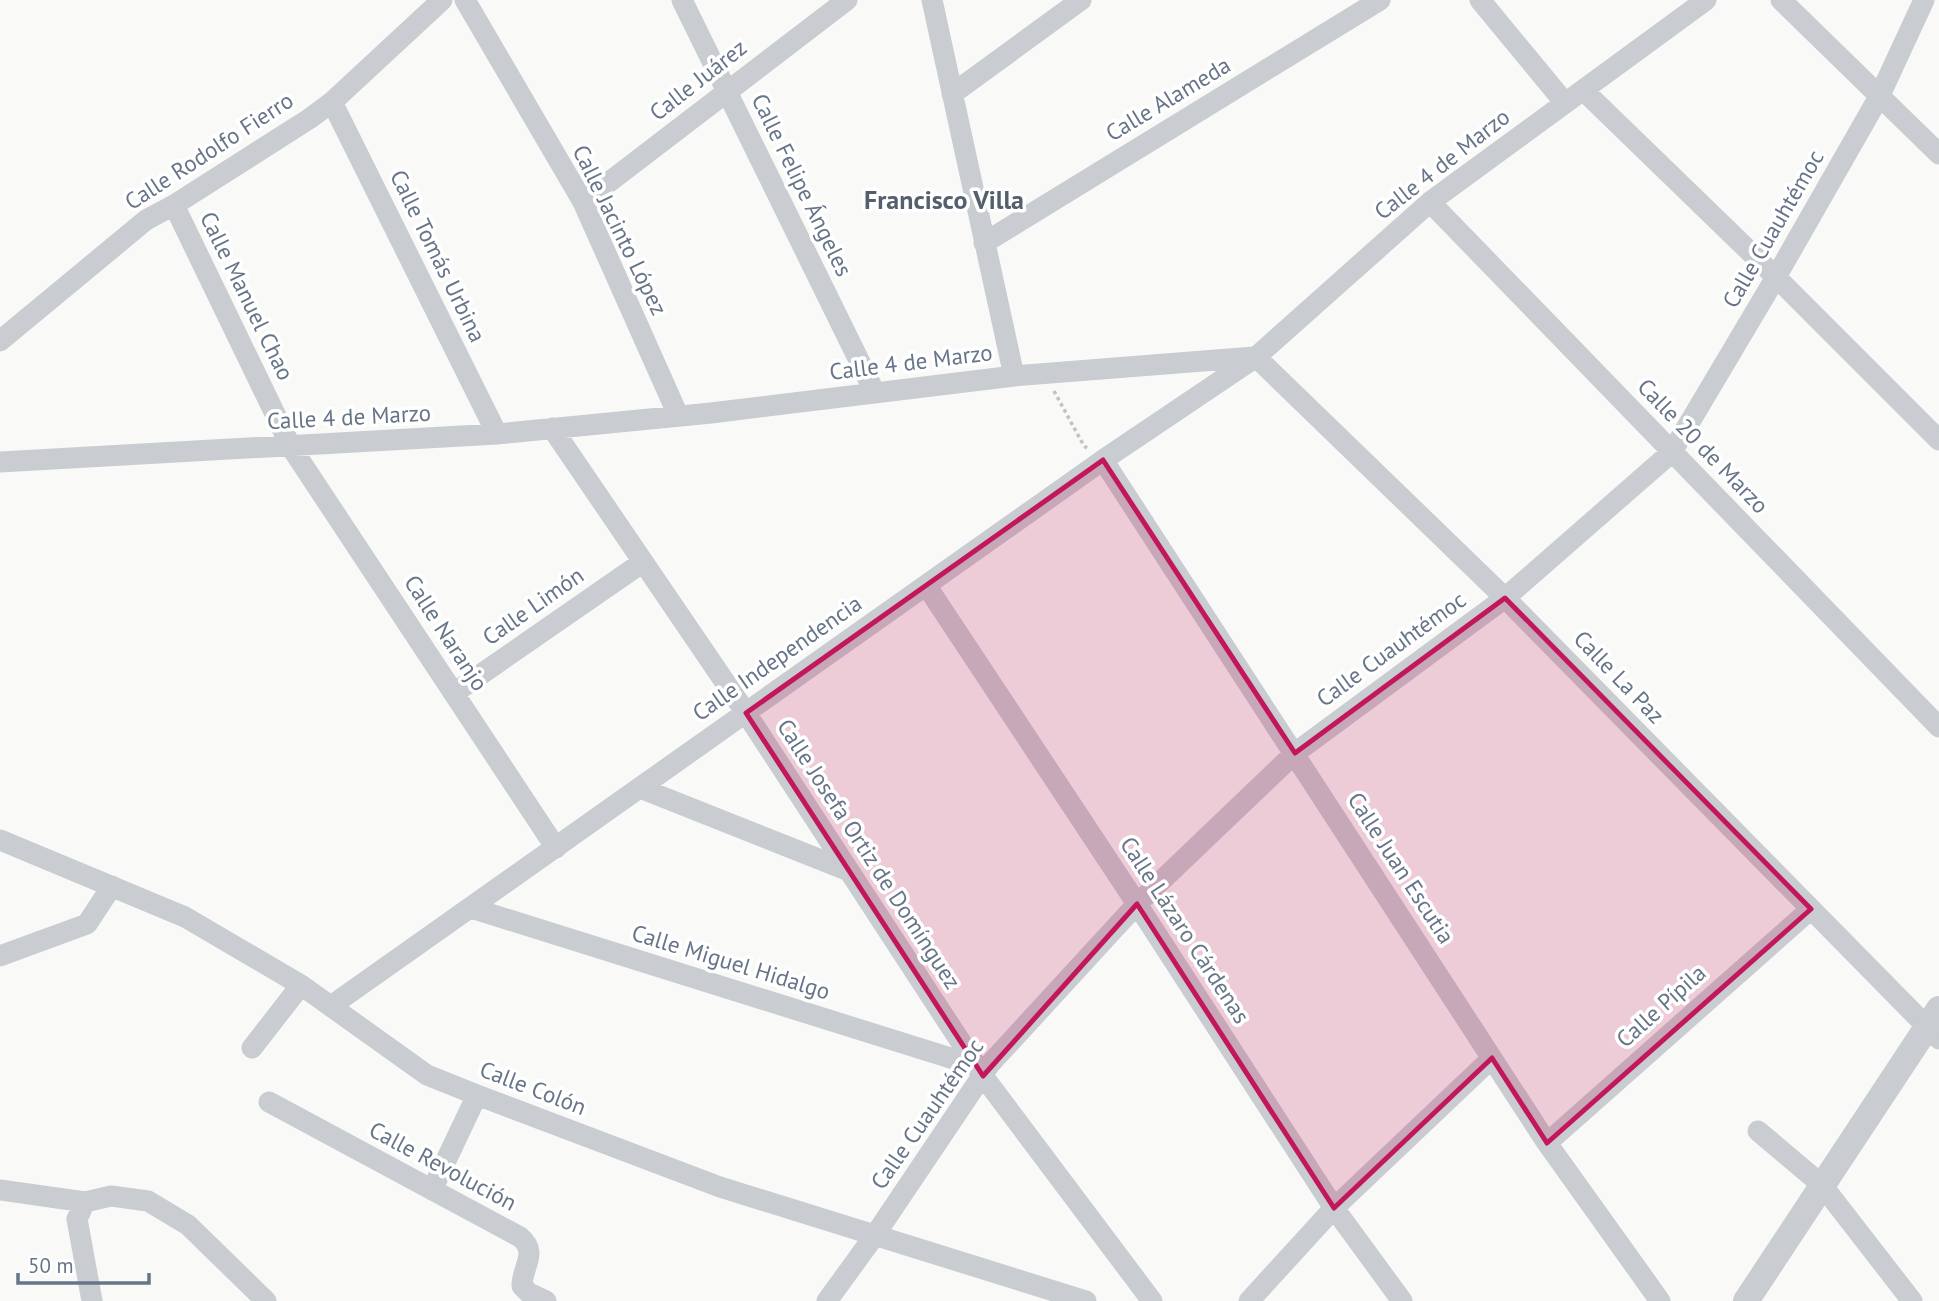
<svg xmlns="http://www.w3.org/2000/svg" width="1939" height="1301" font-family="'PT Sans',sans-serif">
<rect width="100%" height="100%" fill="#f9f9f7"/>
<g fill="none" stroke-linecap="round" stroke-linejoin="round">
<path stroke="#c0c2c5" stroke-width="3.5" stroke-dasharray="3.5 3.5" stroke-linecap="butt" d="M 1054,391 L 1084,446 L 1087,448"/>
<path stroke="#c9ccd0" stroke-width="21" d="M 465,0 L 583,202 L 678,415
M 682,0 L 875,393
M 932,0 L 1014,376
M 1480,0 L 1565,103
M 1781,0 L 1939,154
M 1583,90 L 1776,277 L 1939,440
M 952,94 L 1081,0
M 332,102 L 497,434
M 583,202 L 847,0
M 1430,202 L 1939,727
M 174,205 L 291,447 L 556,848
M 984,243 L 1380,0
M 0,341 L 146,220 L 174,205 L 309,119 L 332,102 L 442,0
M 1256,357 L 1505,598 L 1939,1039
M 552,428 L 746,713 L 983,1076 L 1152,1301
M 1103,460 L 1547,1143 L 1660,1301
M 0,462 L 497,434 L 711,413 L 1014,376 L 1254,357
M 926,585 L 1137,904 L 1334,1208 L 1402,1301
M 454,693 L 643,562
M 640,788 L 849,871
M 0,840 L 185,917 L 301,985 L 427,1075 L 477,1095 L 720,1187 L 1086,1301
M 471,908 L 976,1066
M 0,956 L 87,924 L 112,886
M 331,1006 L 1103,460 L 1256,357 L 1430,202 L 1706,0
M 252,1048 L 301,985
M 269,1102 L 520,1237 C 539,1253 522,1266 522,1286 L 529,1293 L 546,1301
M 1758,1131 L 1822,1185 L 1912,1301
M 1547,1143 L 1811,909
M 0,1190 L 85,1202 L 111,1196 L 148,1201 L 188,1225 L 266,1301
M 432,1190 L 477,1095
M 85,1202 L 77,1219 L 92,1301
M 827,1301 L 875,1235 L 990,1064 L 1137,904 L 1295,753 L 1505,598 L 1672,452 L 1776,277 L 1880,95 L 1924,0
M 1249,1301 L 1334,1208 L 1492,1058"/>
<path stroke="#c9ccd0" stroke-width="26" d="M 1746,1301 L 1939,1009"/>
</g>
<path fill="#c2185b" fill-opacity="0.2" stroke="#c2185b" stroke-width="5" stroke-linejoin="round" d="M 1103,460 L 1295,753 L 1505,598 L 1811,909 L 1547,1143 L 1492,1058 L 1334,1208 L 1137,904 L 983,1076 L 746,713 Z"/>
<g text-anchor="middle" stroke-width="7" stroke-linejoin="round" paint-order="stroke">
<g font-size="23" fill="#677588" stroke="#fff">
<text transform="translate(698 80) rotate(-38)" y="8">Calle Juárez</text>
<text transform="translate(1168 99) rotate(-31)" y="8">Calle Alameda</text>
<text transform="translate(209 151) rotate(-33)" y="8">Calle Rodolfo Fierro</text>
<text transform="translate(1442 164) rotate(-38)" y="8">Calle 4 de Marzo</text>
<text transform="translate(802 185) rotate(64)" y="8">Calle Felipe Ángeles</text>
<text transform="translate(1773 229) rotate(-60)" y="8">Calle Cuauhtémoc</text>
<text transform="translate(620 230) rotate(64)" y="8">Calle Jacinto López</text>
<text transform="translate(438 256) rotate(64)" y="8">Calle Tomás Urbina</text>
<text transform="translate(247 296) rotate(64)" y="8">Calle Manuel Chao</text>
<text transform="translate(911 362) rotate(-7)" y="8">Calle 4 de Marzo</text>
<text transform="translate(349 417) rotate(-3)" y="8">Calle 4 de Marzo</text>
<text transform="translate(1703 446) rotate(46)" y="8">Calle 20 de Marzo</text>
<text transform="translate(533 606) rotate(-35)" y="8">Calle Limón</text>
<text transform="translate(446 633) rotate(57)" y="8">Calle Naranjo</text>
<text transform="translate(1391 649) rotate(-36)" y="8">Calle Cuauhtémoc</text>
<text transform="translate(777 658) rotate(-35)" y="8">Calle Independencia</text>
<text transform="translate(1619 677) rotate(46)" y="8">Calle La Paz</text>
<text transform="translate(869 854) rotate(57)" y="8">Calle Josefa Ortiz de Domínguez</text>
<text transform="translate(1401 868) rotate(57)" y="8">Calle Juan Escutia</text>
<text transform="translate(1185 930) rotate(57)" y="8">Calle Lázaro Cárdenas</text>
<text transform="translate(731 962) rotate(17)" y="8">Calle Miguel Hidalgo</text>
<text transform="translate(1661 1006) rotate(-42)" y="8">Calle Pípila</text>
<text transform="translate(533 1088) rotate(21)" y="8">Calle Colón</text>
<text transform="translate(927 1114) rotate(-55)" y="8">Calle Cuauhtémoc</text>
<text transform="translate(443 1166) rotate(28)" y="8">Calle Revolución</text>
</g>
<g font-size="26" font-weight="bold" fill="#55606d" stroke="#fff">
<text x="944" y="209">Francisco Villa</text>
</g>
</g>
<path d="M18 1273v10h131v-10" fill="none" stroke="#677588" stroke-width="3.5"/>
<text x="28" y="1273" font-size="21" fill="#677588" stroke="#ffffff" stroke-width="5" paint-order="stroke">50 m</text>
</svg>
